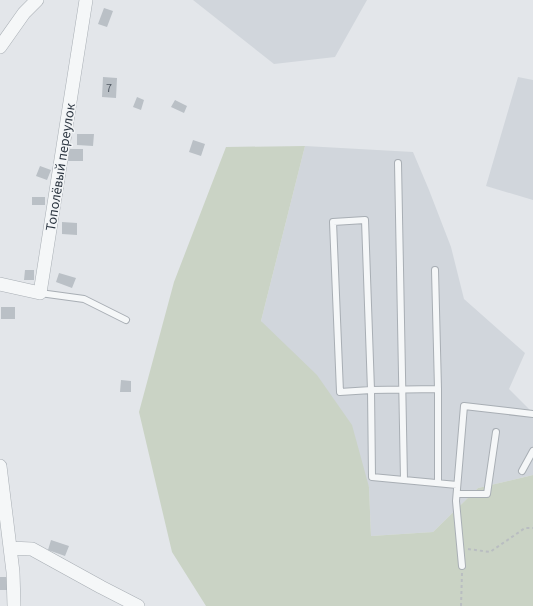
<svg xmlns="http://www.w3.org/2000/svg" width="533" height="606" font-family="'Source Sans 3',sans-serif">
<rect width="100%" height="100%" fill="#e3e6ea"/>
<path fill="#d1d6dc" d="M 193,0 L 367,0 L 335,57 L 274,64 Z
M 518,77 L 533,80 L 533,200 L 486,186 Z
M 305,146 L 413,152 L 429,190 L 451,247 L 464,299 L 525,353 L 509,389 L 533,413 L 533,475 L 478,488 L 433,532 L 371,536 L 369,487 L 261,321 Z"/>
<path fill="#cad3c5" d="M 305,146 L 261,321 L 317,375 L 352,425 L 369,487 L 371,536 L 433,532 L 478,488 L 533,475 L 533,606 L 206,606 L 172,552 L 139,412 L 174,282 L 226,147 Z"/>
<path fill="#bac0c6" d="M 104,8 L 113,11 L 107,27 L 98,24 Z
M 103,77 L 117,78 L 116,98 L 102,97 Z
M 137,97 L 144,100 L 141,110 L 133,107 Z
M 175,100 L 187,106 L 184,113 L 171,107 Z
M 77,134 L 94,134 L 93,146 L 77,145 Z
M 193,140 L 205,144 L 201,156 L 189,152 Z
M 69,149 L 83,149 L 83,161 L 68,161 Z
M 40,166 L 51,170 L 47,180 L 36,176 Z
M 32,197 L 45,197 L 45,205 L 32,205 Z
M 62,222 L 77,223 L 77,235 L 62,234 Z
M 25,270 L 34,270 L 34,280 L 24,280 Z
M 59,273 L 76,278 L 72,288 L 56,282 Z
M 1,307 L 15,307 L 15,319 L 1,319 Z
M 121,380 L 131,381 L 131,392 L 120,392 Z
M 51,540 L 69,546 L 65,556 L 48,550 Z
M 0,577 L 7,577 L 7,590 L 0,590 Z"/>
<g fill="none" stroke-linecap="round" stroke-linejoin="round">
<defs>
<path id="service" d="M 398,163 L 404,480
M 435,270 L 438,389 L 371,390 L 340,392 L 333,222 L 365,220 L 371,390 L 372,477 L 457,485
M 40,293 L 84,299 L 126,320
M 438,389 L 438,483
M 522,471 L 533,451
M 457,494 L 487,494 L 496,432
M 462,566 L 456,501 L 464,406 L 533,414"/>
<path id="minor" d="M 0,47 L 24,13 L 37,0
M 0,284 L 40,293 L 86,0
M 0,466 L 13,572 L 14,606
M 10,548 L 32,549 L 101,587 L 138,606"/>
</defs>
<use href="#service" stroke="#a8aeb4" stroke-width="8"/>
<use href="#minor" stroke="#a8aeb4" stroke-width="14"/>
<path stroke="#b9bdc1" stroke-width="2" stroke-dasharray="3 3" stroke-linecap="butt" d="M 468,549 L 490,552 L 525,528 L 533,528
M 461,606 L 462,573"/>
<use href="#service" stroke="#f5f7f8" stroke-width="6"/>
<use href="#minor" stroke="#f5f7f8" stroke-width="13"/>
</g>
<g text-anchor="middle" stroke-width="3" stroke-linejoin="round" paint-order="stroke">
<g font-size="12" fill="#505862">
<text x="109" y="92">7</text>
</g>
<g font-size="14" fill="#2c3641" stroke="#f3f5f7">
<text transform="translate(60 167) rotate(-81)" y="5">Тополёвый переулок</text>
</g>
</g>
</svg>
